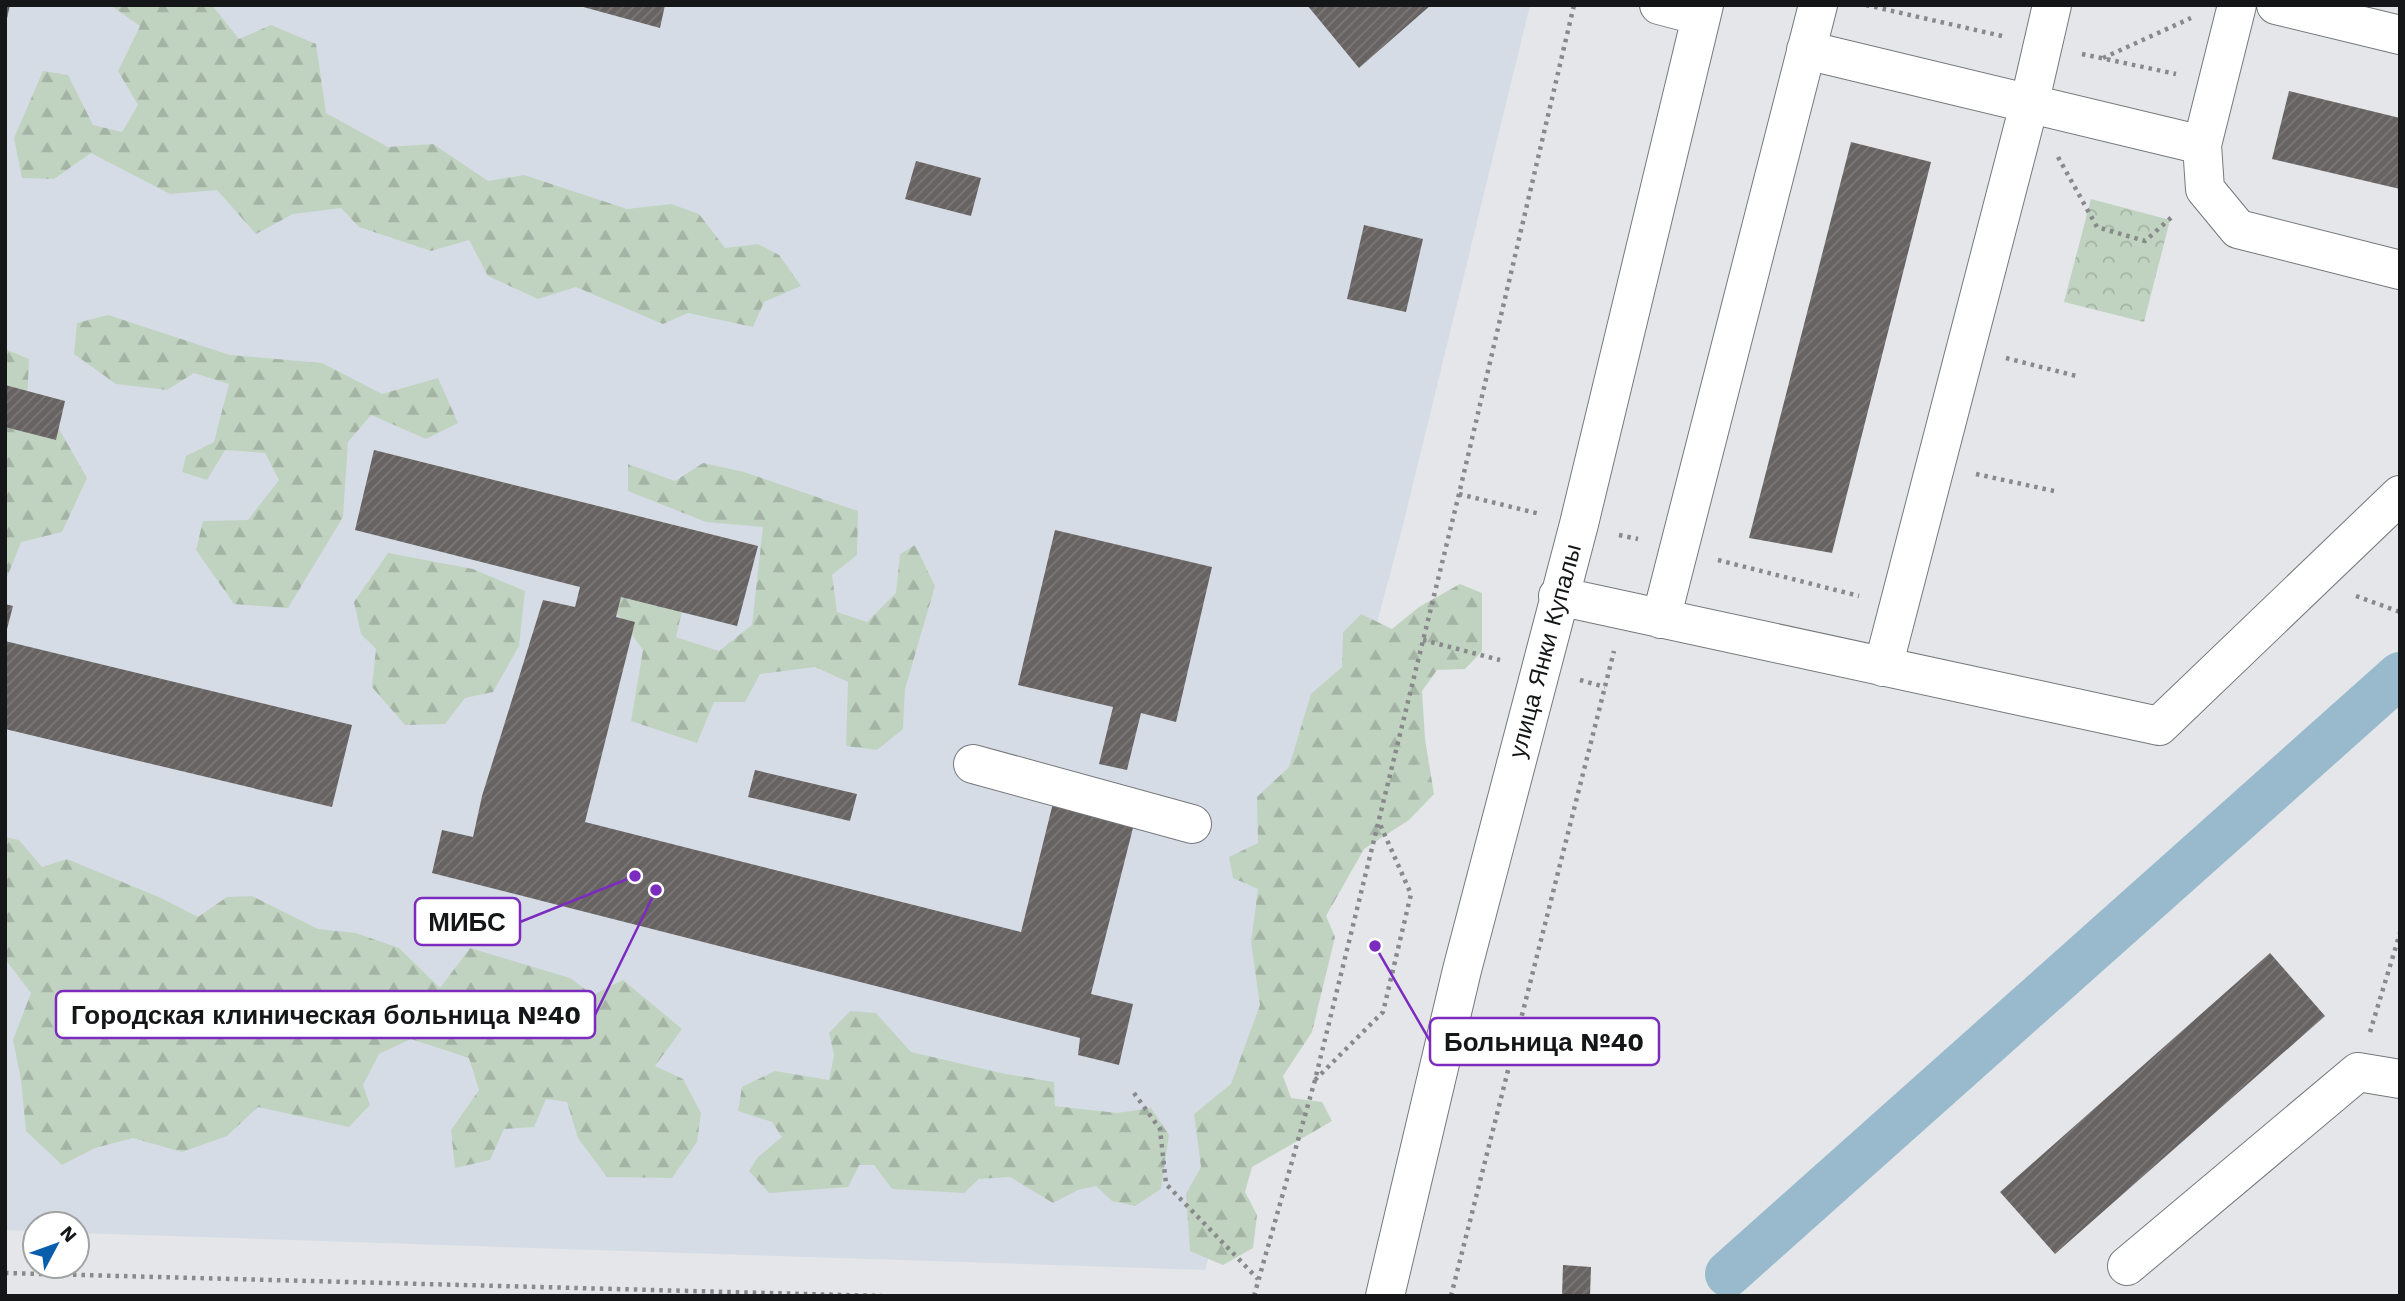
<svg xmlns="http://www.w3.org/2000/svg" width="2405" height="1301" font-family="'Work Sans',sans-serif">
<defs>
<pattern id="forest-firs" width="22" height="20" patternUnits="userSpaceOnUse" patternTransform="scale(1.75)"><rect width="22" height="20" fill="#c0d3c0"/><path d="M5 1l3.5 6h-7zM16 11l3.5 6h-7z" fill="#a4b4a4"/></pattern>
<pattern id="park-crowns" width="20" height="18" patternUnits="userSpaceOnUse" patternTransform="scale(1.75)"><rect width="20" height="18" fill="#c0d3c0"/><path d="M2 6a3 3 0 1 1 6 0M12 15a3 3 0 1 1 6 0" fill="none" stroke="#a4b4a4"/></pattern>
<pattern id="building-hatch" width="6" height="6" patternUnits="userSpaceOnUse" patternTransform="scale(1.75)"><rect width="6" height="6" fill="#676362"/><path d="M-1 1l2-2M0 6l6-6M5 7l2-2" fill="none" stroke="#7c7878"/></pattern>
</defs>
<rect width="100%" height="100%" fill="#e4e6e9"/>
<path fill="#d6dce6" d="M 5,5 L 1530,5 L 1402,529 L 1205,1270 L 77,1233 L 77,1224 L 35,1224 L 35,1231 L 5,1230 Z"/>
<path fill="url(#forest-firs)" d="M 110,5 L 212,5 L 239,39 L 271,25 L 316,44 L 326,113 L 388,147 L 433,144 L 488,181 L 524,175 L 627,209 L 671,204 L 699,214 L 725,248 L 758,244 L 779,255 L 801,286 L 764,302 L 753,327 L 688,313 L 663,324 L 576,287 L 538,299 L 488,276 L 469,240 L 431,251 L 359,227 L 341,208 L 293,214 L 256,234 L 217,190 L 170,194 L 91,153 L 54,179 L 22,178 L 14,138 L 43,71 L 68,75 L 93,125 L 122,132 L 138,105 L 118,71 L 140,26 Z
M 108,315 L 230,355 L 322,363 L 382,394 L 438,378 L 458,423 L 426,439 L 371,415 L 348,442 L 343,517 L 288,608 L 234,604 L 196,550 L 203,521 L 248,520 L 279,480 L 265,453 L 225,450 L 207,480 L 182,472 L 186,456 L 214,442 L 229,384 L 194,373 L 167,390 L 116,384 L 74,354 L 77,323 Z
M 5,349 L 29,359 L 27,404 L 59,429 L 87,478 L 62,532 L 21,542 L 6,580 Z
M 703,463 L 744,472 L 858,511 L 857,555 L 832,575 L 837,612 L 867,622 L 896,593 L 900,554 L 915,545 L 935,586 L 905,689 L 903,729 L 877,750 L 846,746 L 848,682 L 815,667 L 760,674 L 745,702 L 714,702 L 697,743 L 631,721 L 643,650 L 611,605 L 650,563 L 688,585 L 676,637 L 719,651 L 752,625 L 763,527 L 706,522 L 628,491 L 628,464 L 675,481 Z
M 388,553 L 473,569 L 525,591 L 519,646 L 493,692 L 465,698 L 445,724 L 405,725 L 372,687 L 376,649 L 361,634 L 354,602 Z
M 1460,584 L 1482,593 L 1482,651 L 1465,669 L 1437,670 L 1422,691 L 1425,739 L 1434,794 L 1409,820 L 1364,849 L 1326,916 L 1335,937 L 1312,1032 L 1283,1076 L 1291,1098 L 1322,1102 L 1332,1121 L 1252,1167 L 1245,1192 L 1257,1215 L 1253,1248 L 1223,1265 L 1190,1251 L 1186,1194 L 1201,1167 L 1194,1114 L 1231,1084 L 1260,1005 L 1251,942 L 1258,889 L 1233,878 L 1229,857 L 1258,843 L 1257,797 L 1289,767 L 1311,694 L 1342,667 L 1343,632 L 1361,614 L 1392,629 L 1419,607 Z
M 5,837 L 19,840 L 42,867 L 67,859 L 161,898 L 198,917 L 227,897 L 252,896 L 318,929 L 356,933 L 399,948 L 440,988 L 470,948 L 570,978 L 593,995 L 623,980 L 682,1029 L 655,1066 L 683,1079 L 701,1113 L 697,1142 L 672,1178 L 607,1177 L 578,1138 L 567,1102 L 546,1099 L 534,1127 L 504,1129 L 490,1160 L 455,1168 L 451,1130 L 479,1090 L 469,1058 L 411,1039 L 379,1054 L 363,1085 L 370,1105 L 349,1127 L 258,1107 L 227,1136 L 182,1152 L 133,1138 L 95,1148 L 62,1165 L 26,1131 L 21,1080 L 13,1040 L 31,993 L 5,959 Z
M 850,1011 L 876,1013 L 911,1052 L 1001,1073 L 1054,1082 L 1055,1106 L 1117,1113 L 1151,1108 L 1169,1135 L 1161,1189 L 1135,1206 L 1112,1201 L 1096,1186 L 1078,1190 L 1053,1203 L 1010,1177 L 979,1179 L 964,1193 L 892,1189 L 874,1165 L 859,1165 L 848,1187 L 769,1193 L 749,1171 L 758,1157 L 782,1137 L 772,1122 L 738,1111 L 742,1087 L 775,1071 L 829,1080 L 834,1055 L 829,1033 Z"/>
<path fill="url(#park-crowns)" d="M 2091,199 L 2170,220 L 2144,322 L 2064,302 Z"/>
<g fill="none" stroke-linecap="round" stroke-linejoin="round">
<path stroke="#98bacc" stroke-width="46" d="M 1728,1274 L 2400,675"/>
</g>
<path fill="url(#building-hatch)" d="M 5,5 L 10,5 L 6,23 L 5,23 Z
M 576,5 L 665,5 L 660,28 Z
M 1307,5 L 1431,5 L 1359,68 Z
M 2289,91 L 2400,118 L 2400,189 L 2272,159 Z
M 1851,142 L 1931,162 L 1832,553 L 1749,538 Z
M 916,161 L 981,178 L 971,216 L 905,199 Z
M 1364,225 L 1423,239 L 1406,312 L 1347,299 Z
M 5,385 L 65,401 L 56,440 L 5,427 Z
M 374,450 L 758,546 L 737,626 L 621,597 L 616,617 L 635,622 L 585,822 L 1021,932 L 1053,803 L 1134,824 L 1091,994 L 1133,1004 L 1119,1065 L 1078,1055 L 1080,1038 L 432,873 L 442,830 L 473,837 L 482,796 L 543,600 L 575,607 L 580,587 L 355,530 Z
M 1055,530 L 1212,567 L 1176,722 L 1141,713 L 1127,770 L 1099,764 L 1113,707 L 1018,685 Z
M 5,604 L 13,606 L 6,633 L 5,633 Z
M 5,641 L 352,725 L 332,807 L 5,729 Z
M 755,770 L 857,794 L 850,821 L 748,797 Z
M 2270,953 L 2325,1016 L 2055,1254 L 2000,1192 Z
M 1563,1265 L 1591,1267 L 1590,1296 L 1562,1296 Z"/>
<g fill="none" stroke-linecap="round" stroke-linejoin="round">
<defs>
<path id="minor" d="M 1659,5 L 1701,16
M 2237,5 L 2202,145 L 2205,189 L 2238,229 L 2400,270
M 2276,5 L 2400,35
M 1806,50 L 2202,145
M 1558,596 L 2159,726 L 2400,495
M 1661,619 L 1818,5
M 1883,667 L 2029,105 L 2052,5
M 973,764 L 1192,824
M 2127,1266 L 2358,1072 L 2400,1079
M 1385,1296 L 1462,970 L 1579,524 L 1704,5"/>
</defs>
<use href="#minor" stroke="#76787b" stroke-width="40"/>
<path stroke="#88898b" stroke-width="4.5" stroke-dasharray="3.5 5" stroke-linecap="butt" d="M 1866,5 L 2002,36
M 2082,54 L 2176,74
M 2103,58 L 2191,18
M 2058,157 L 2097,227 L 2145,241 L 2173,216
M 2006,358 L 2080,377
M 1976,474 L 2054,491
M 1459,494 L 1540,514
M 1619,535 L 1638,539
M 1718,560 L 1859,596
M 2356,596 L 2400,612
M 1423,640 L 1500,660
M 1580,680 L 1605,687
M 2370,1032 L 2400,933
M 1315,1080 L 1383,1012 L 1411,894 L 1379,822
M 1134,1093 L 1160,1129 L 1166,1184 L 1258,1279
M 5,1273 L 882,1296
M 1254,1296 L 1315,1080 L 1459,494 L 1574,5
M 1451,1296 L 1614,651"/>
<use href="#minor" stroke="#fff" stroke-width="38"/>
</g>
<g text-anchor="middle" stroke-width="7" stroke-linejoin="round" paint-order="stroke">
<g font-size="24" fill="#151617" stroke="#fff">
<text transform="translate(1545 651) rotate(-75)" y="8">улица Янки Купалы</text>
</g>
</g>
<path fill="none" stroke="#7b2cbf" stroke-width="2.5" d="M635 876L520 922M656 890L595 1015M1375 946L1430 1041"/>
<g fill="#7b2cbf" stroke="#fff" stroke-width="2.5">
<circle cx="635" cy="876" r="7"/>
<circle cx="656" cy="890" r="7"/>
<circle cx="1375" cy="946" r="7"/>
</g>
<g fill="#fff" stroke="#7b2cbf" stroke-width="2.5">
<rect x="415" y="898" width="105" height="47" rx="7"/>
<rect x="56" y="991" width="539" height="47" rx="7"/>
<rect x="1430" y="1018" width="229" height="47" rx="7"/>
</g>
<g font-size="26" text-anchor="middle" font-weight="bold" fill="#151617">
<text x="467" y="931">МИБС</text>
<text x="326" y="1024">Городская клиническая больница №40</text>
<text x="1544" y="1051">Больница №40</text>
</g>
<rect width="2405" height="1301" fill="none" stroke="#151617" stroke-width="14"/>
<g transform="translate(56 1245) rotate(49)"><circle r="33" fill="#ffffff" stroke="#a1a2a2" stroke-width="2"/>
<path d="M0-5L12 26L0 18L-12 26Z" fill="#095eac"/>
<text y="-10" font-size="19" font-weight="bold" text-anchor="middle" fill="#151617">N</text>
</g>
</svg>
